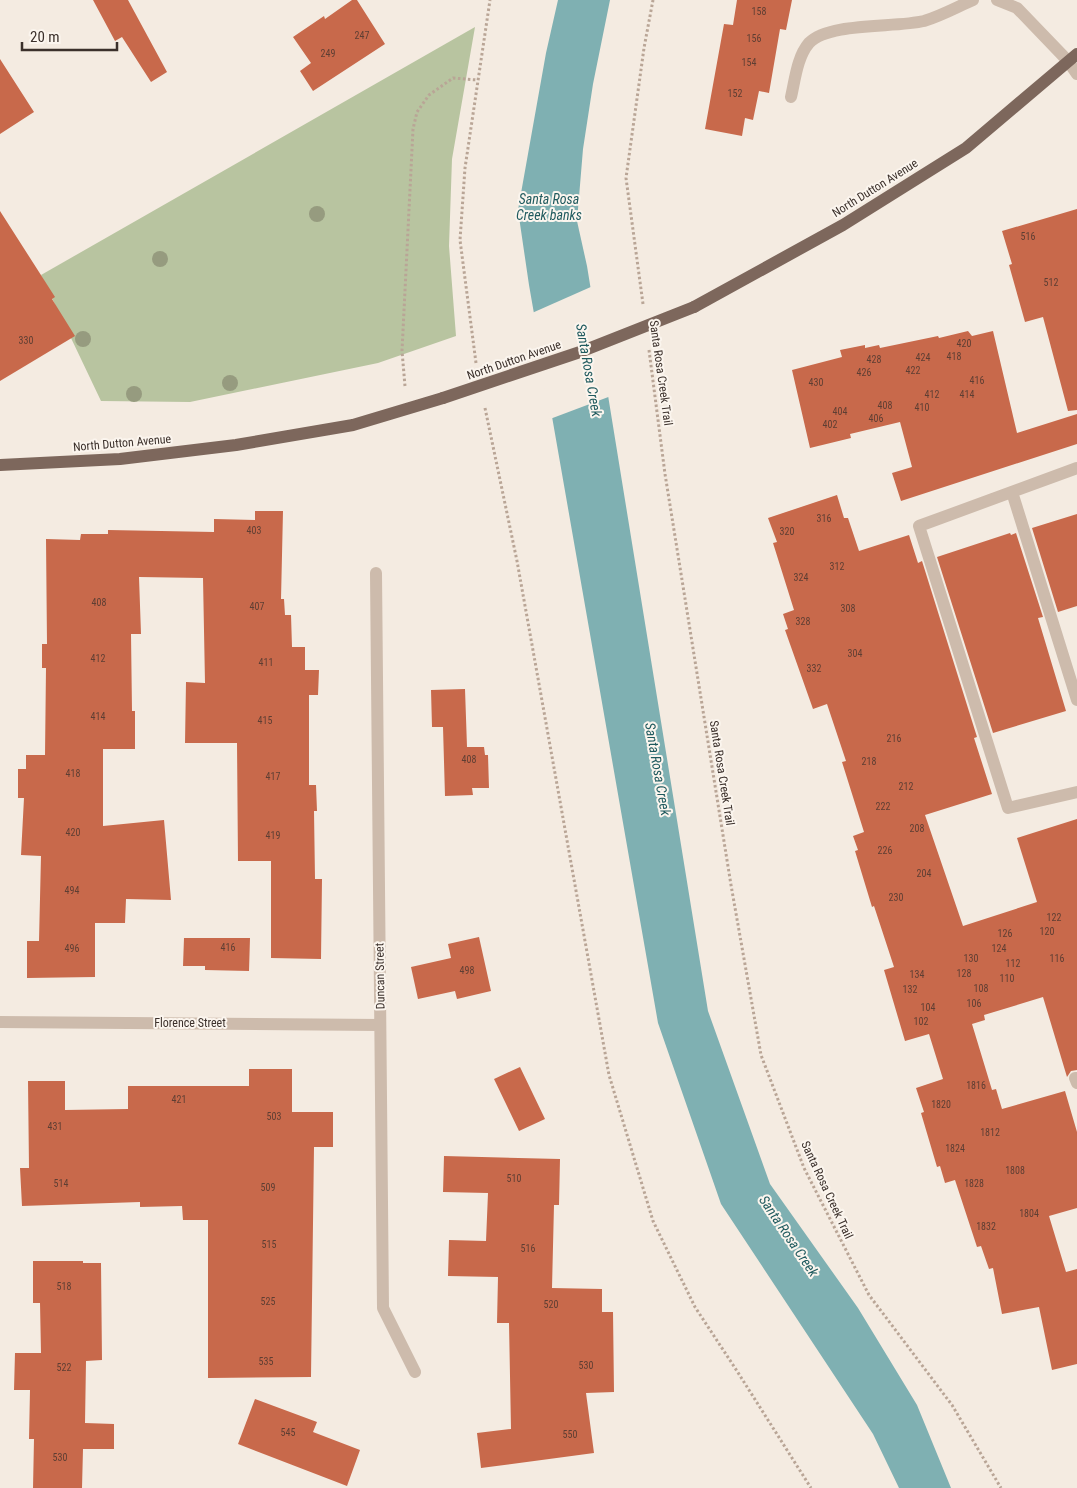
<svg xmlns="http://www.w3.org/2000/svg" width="1077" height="1488" font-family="'Roboto Condensed',sans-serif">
<rect width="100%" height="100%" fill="#f4ebe1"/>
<path fill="#b8c4a0" d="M 475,27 L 452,159 L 449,246 L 456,336 L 378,363 L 190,402 L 101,401 L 41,275 Z"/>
<path fill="#7fb0b2" d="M 558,0 L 610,0 L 593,84 L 583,149 L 577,221 L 587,266 L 708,1011 L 770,1184 L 858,1308 L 917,1405 L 951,1488 L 899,1488 L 873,1434 L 721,1204 L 658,1023 L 529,285 L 518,210 L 546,53 Z"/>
<path fill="#f4ebe1" d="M 593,286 L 611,396 L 550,419 L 532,313 Z"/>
<path fill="#c8694b" d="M 93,0 L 128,0 L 167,72 L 151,82 L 122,37 L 115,41 Z
M 352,0 L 357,0 L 385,44 L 313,91 L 300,71 L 311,63 L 293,37 L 324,16 L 325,19 Z
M 737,0 L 792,0 L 786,30 L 780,29 L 769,93 L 759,91 L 753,120 L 745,118 L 742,136 L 705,129 L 724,24 L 733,25 Z
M 0,59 L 34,112 L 0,134 Z
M 1077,209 L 1077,410 L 1068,411 L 1043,317 L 1025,322 L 1009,265 L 1012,264 L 1002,231 Z
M 0,211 L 55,297 L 52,299 L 75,336 L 0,381 Z
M 968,331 L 972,336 L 993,331 L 1017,433 L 1077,414 L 1077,444 L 901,501 L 892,473 L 912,467 L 900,422 L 850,434 L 851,438 L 810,448 L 792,370 L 842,357 L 840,350 L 865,345 L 865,348 L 879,345 L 880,348 L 938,336 L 939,338 Z
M 837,495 L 844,518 L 848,518 L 859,551 L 909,535 L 918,563 L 922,561 L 977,737 L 974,738 L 992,794 L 925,815 L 963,926 L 1037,902 L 1017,838 L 1077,819 L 1077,1070 L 1071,1071 L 1067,1077 L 1043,997 L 984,1015 L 985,1020 L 972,1024 L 992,1090 L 996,1089 L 1002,1109 L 1065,1091 L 1077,1132 L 1077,1208 L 1049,1216 L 1066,1272 L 1077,1269 L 1077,1364 L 1052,1370 L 1039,1307 L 1002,1314 L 993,1268 L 989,1269 L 981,1246 L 977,1247 L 955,1180 L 945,1183 L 940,1166 L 937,1167 L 921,1113 L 924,1112 L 916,1088 L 943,1079 L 929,1034 L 905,1041 L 884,970 L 894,967 L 874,906 L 872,907 L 855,851 L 858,850 L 853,836 L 864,832 L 842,762 L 846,761 L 827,704 L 813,709 L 785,630 L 788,629 L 783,614 L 794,610 L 773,543 L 777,542 L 768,518 Z
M 255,511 L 283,511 L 281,599 L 284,599 L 285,615 L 291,615 L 292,647 L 305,647 L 305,670 L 319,670 L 318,695 L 309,695 L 309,785 L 316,785 L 317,811 L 314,811 L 315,879 L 322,879 L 321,959 L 271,958 L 271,861 L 238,861 L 237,743 L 185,743 L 186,682 L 205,683 L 203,578 L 139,577 L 141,634 L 131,634 L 132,711 L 135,711 L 135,749 L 103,749 L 103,826 L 164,820 L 171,900 L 126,899 L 125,923 L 95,923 L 95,977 L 27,978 L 27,941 L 39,941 L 41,856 L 21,855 L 24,798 L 18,798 L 18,769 L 26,769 L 26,755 L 45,755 L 46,668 L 42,668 L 42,644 L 47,644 L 46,539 L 80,540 L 81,534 L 108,534 L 108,530 L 214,532 L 214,519 L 255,520 Z
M 1077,514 L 1077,606 L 1058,612 L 1032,528 Z
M 1010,533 L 1011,535 L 1016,533 L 1043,617 L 1038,618 L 1066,711 L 993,733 L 937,557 Z
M 465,689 L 467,747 L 484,747 L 485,755 L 488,755 L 489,788 L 472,788 L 473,795 L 445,796 L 443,727 L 432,727 L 431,690 Z
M 479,937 L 491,991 L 457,999 L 455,991 L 418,999 L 411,967 L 451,958 L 448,944 Z
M 184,938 L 250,938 L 249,971 L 205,970 L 205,966 L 183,966 Z
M 520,1067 L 545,1119 L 519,1131 L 494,1079 Z
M 249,1069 L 292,1069 L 292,1112 L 333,1112 L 333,1147 L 314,1147 L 311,1377 L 208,1378 L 208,1220 L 183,1220 L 182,1206 L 140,1207 L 140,1202 L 22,1206 L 20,1168 L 29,1168 L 28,1081 L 65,1081 L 65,1110 L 128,1109 L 128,1086 L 249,1086 Z
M 444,1156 L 560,1159 L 559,1205 L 554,1205 L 552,1288 L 602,1289 L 602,1312 L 613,1312 L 614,1392 L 586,1393 L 594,1453 L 481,1468 L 477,1433 L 511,1429 L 509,1323 L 497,1323 L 498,1277 L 448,1276 L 449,1240 L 486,1241 L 488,1193 L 443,1192 Z
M 33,1261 L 83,1261 L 83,1263 L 101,1263 L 102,1360 L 86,1361 L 85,1423 L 114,1424 L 114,1449 L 83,1449 L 82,1488 L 33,1488 L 34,1439 L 29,1439 L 30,1390 L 14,1390 L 15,1353 L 41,1353 L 40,1303 L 33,1303 Z
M 255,1399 L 317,1422 L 313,1432 L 360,1450 L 347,1486 L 238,1444 Z"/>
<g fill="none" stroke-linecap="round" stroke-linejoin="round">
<path stroke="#b9a596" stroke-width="3" stroke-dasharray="2.5 2.5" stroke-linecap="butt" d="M 643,304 L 626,178 L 644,48 L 653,0
M 649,350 L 665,474 L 731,885 L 761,1055 L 804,1168 L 869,1295 L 952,1405 L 1001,1488
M 476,363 L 460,240 L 465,168 L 490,0
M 405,386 L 402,351 L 413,129 L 417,112 L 429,95 L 453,78 L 477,80
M 485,408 L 517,561 L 609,1075 L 653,1221 L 695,1307 L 737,1371 L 811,1488"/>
<path stroke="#cdbbac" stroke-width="12" d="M 997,0 L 1017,8 L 1068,61 L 1077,74
M 791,97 C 795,80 797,57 809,43 C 829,22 895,28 924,21 C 941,16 957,7 973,0
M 1077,468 L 919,526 L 1008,808 L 1077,792
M 1012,492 L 1077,700
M 376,573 L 383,1308 L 415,1372
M 0,1022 L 380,1025
M 1077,1078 L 1075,1078 L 1077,1083"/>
<path stroke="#7d675c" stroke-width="12" d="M 694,307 L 843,225 L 966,148 L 1077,54
M 0,465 L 120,459 L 236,445 L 353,425 L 443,398"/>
<path stroke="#7d675c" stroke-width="12" d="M 443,398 L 580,352 L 694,307"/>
</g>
<g fill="#969b7f">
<circle cx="317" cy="214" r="8"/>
<circle cx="160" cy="259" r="8"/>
<circle cx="83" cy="339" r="8"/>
<circle cx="230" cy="383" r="8"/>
<circle cx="134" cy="394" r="8"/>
</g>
<g text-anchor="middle" stroke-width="4" stroke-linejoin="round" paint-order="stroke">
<g font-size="10" fill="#5e3e33">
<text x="759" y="15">158</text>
<text x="362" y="39">247</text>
<text x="754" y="42">156</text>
<text x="328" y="57">249</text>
<text x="749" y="66">154</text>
<text x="735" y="97">152</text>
<text x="1028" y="240">516</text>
<text x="1051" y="286">512</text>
<text x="26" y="344">330</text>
<text x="964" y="347">420</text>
<text x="954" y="360">418</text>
<text x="923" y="361">424</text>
<text x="874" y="363">428</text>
<text x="913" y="374">422</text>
<text x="864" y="376">426</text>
<text x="977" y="384">416</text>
<text x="816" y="386">430</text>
<text x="932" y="398">412</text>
<text x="967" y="398">414</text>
<text x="885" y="409">408</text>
<text x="922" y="411">410</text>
<text x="840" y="415">404</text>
<text x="876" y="422">406</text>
<text x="830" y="428">402</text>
<text x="824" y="522">316</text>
<text x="254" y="534">403</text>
<text x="787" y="535">320</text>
<text x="837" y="570">312</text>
<text x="801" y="581">324</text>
<text x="99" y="606">408</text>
<text x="257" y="610">407</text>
<text x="848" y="612">308</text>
<text x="803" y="625">328</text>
<text x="855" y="657">304</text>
<text x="98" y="662">412</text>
<text x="266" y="666">411</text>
<text x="814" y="672">332</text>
<text x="98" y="720">414</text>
<text x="265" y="724">415</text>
<text x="894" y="742">216</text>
<text x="469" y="763">408</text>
<text x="869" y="765">218</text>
<text x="73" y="777">418</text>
<text x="273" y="780">417</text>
<text x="906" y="790">212</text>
<text x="883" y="810">222</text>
<text x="917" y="832">208</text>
<text x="73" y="836">420</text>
<text x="273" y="839">419</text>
<text x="885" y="854">226</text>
<text x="924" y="877">204</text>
<text x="72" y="894">494</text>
<text x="896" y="901">230</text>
<text x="1054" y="921">122</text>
<text x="1047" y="935">120</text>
<text x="1005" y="937">126</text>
<text x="228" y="951">416</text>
<text x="72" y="952">496</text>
<text x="999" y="952">124</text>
<text x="971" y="962">130</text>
<text x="1057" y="962">116</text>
<text x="1013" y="967">112</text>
<text x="467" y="974">498</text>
<text x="964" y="977">128</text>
<text x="917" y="978">134</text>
<text x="1007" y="982">110</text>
<text x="981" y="992">108</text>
<text x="910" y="993">132</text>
<text x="974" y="1007">106</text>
<text x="928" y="1011">104</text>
<text x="921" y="1025">102</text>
<text x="976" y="1089">1816</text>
<text x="179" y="1103">421</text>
<text x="941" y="1108">1820</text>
<text x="274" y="1120">503</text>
<text x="55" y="1130">431</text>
<text x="990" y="1136">1812</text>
<text x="955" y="1152">1824</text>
<text x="1015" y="1174">1808</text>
<text x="514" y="1182">510</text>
<text x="61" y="1187">514</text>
<text x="974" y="1187">1828</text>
<text x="268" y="1191">509</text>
<text x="1029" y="1217">1804</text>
<text x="986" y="1230">1832</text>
<text x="269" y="1248">515</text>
<text x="528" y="1252">516</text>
<text x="64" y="1290">518</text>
<text x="268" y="1305">525</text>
<text x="551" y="1308">520</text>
<text x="266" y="1365">535</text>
<text x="586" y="1369">530</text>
<text x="64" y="1371">522</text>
<text x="288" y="1436">545</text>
<text x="570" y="1438">550</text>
<text x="60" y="1461">530</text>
</g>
<g font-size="12" fill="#3b302b" stroke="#fbf5ee">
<text transform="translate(875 188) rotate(-32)" y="4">North Dutton Avenue</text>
<text transform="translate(514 360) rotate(-19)" y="4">North Dutton Avenue</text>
<text transform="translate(661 373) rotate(82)" y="4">Santa Rosa Creek Trail</text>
<text transform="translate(122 443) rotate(-5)" y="4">North Dutton Avenue</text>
<text transform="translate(722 773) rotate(81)" y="4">Santa Rosa Creek Trail</text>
<text transform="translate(380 976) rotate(-91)" y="4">Duncan Street</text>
<text x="190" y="1027">Florence Street</text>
<text transform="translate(827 1190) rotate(65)" y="4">Santa Rosa Creek Trail</text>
</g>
<g font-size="14" font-style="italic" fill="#1f5a5e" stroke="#fbf5ee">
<text x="549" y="204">Santa Rosa<tspan x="549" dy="16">Creek banks</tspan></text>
<text transform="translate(589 370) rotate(80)" y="5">Santa Rosa Creek</text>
<text transform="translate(658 769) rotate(80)" y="5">Santa Rosa Creek</text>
<text transform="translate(789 1236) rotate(56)" y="5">Santa Rosa Creek</text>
</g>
</g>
<path d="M22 42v8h95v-8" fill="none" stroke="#3b302b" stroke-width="2.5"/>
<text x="30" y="42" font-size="15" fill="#3b302b" stroke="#fbf5ee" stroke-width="4" paint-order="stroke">20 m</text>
</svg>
